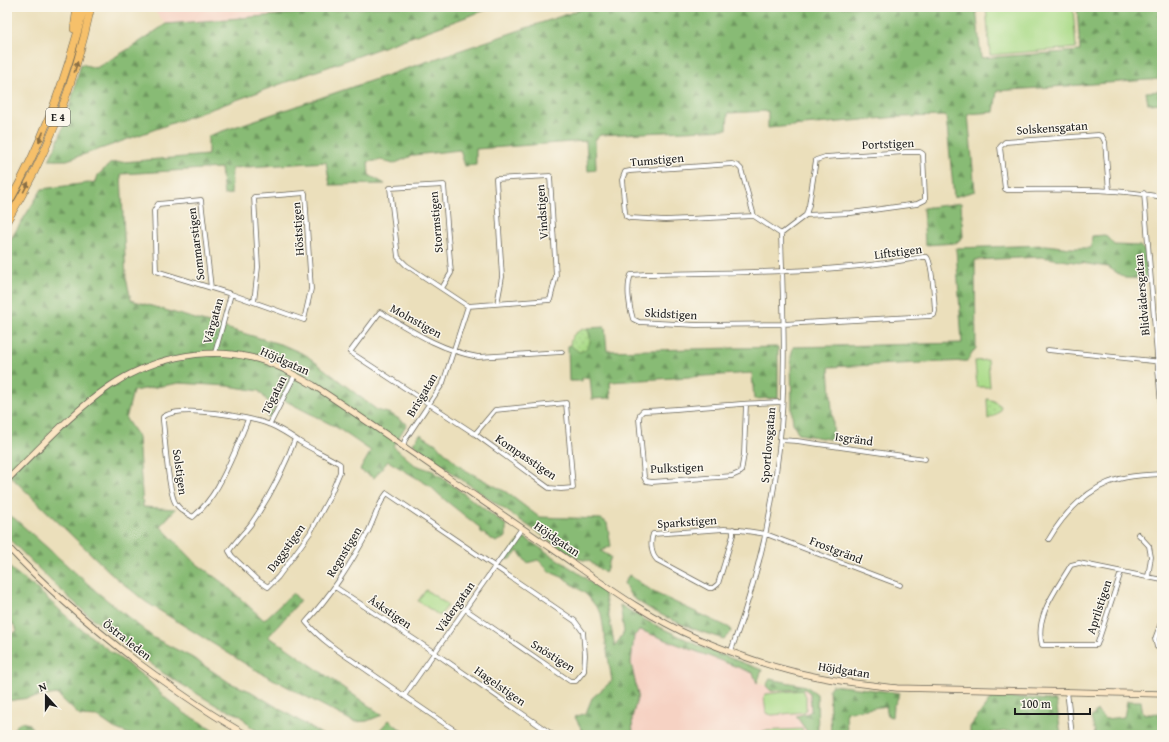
<svg xmlns="http://www.w3.org/2000/svg" width="1169" height="742" font-family="'Gentium Book Plus',serif">
<defs>
<pattern id="forest-firs" width="22" height="20" patternUnits="userSpaceOnUse"><rect width="22" height="20" fill="#88bb75"/><path d="M5 1l3.5 6h-7zM16 11l3.5 6h-7z" fill="#6e975f"/></pattern>
<pattern id="park-dots" width="8" height="8" patternUnits="userSpaceOnUse"><rect width="8" height="8" fill="#abdb89"/><path d="M2 2h.1M6 6h.1" fill="none" stroke="#93bb76" stroke-width="1.8" stroke-linecap="round"/></pattern>
</defs>
<rect width="100%" height="100%" fill="#fbf7ec"/>
<filter id="ink" filterUnits="userSpaceOnUse"><feTurbulence type="fractalNoise" baseFrequency=".025" numOctaves="2"/><feDisplacementMap in="SourceGraphic" scale="8" xChannelSelector="R" yChannelSelector="G"/><feConvolveMatrix kernelMatrix="1 2 1 2 8 2 1 2 1" color-interpolation-filters="sRGB"/></filter>
<filter id="wash" filterUnits="userSpaceOnUse"><feTurbulence type="fractalNoise" baseFrequency=".012" numOctaves="4" result="noise"/><feDisplacementMap in="SourceGraphic" scale="16" xChannelSelector="R" yChannelSelector="G"/><feGaussianBlur stdDeviation="0.9" result="paint"/><feColorMatrix in="noise" values="0 0 0 0 0 0 0 0 0 0 0 0 0 0 0 0 0 1.4 0 .05"/><feComposite in="paint" operator="in"/></filter>
<g filter="url(#wash)">
<rect width="100%" height="100%" fill="#ebdfbb"/>
<path fill="#f6d2c3" d="M 151,7 L 376,7 L 166,24 Z
M 640,630 L 753,673 L 757,683 L 766,686 L 771,691 L 805,689 L 810,694 L 811,711 L 808,713 L 796,716 L 808,733 L 808,735 L 633,735 L 632,718 L 638,695 L 631,663 L 634,636 Z"/>
<path fill="#abdb89" stroke="#647c52" d="M 986,7 L 1073,7 L 1076,48 L 990,55 Z
M 988,360 L 990,387 L 977,387 L 975,361 Z
M 426,590 L 448,605 L 440,616 L 418,601 Z
M 802,690 L 806,696 L 806,710 L 804,712 L 772,715 L 766,713 L 764,697 L 766,694 Z
M 802,729 L 803,735 L 763,735 L 763,731 Z"/>
<path fill="url(#forest-firs)" stroke="#526c48" d="M 376,7 L 494,7 L 106,147 L 67,160 L 49,160 C 65,130 72,97 81,64 L 96,68 L 132,47 L 166,24 Z
M 588,7 L 976,7 L 981,58 L 1080,51 L 1077,7 L 1162,7 L 1162,79 L 997,91 L 994,112 L 968,114 L 975,191 L 954,197 L 946,116 L 899,117 L 768,128 L 768,111 L 728,113 L 727,129 L 600,135 L 595,140 L 596,170 L 588,171 L 586,141 L 476,149 L 476,165 L 465,166 L 460,150 L 414,155 L 393,164 L 381,160 L 368,162 L 369,175 L 385,184 L 330,185 L 326,162 L 232,168 L 231,194 L 224,195 L 221,168 L 121,174 L 126,278 L 131,300 L 283,345 L 306,355 L 377,410 L 391,414 L 407,424 L 393,446 L 415,465 L 433,471 L 506,525 L 506,537 L 496,542 L 481,532 L 479,527 L 445,500 L 430,486 L 388,461 L 374,478 L 360,470 L 371,451 L 336,427 L 280,398 L 270,418 L 267,417 L 270,404 L 259,391 L 228,386 L 179,383 L 133,391 L 126,419 L 138,437 L 143,507 L 176,509 L 160,526 L 197,564 L 223,583 L 264,620 L 293,593 L 300,601 L 268,637 L 284,646 L 382,715 L 367,721 L 354,722 L 252,668 L 146,602 L 115,577 L 7,473 L 7,245 L 42,189 L 96,182 L 98,175 L 111,163 L 208,155 L 208,136 Z
M 1162,91 L 1162,103 L 1148,104 L 1146,92 Z
M 961,203 L 963,237 L 956,243 L 925,245 L 923,208 Z
M 1105,235 L 1114,245 L 1140,246 L 1146,252 L 1148,279 L 1125,278 L 1108,267 L 1041,257 L 975,260 L 976,348 L 967,361 L 829,367 L 834,440 L 799,434 L 793,423 L 792,414 L 791,357 L 793,347 L 962,343 L 956,248 L 1046,245 L 1070,248 L 1091,248 L 1092,236 Z
M 605,327 L 607,351 L 778,347 L 778,398 L 754,399 L 752,373 L 610,382 L 611,398 L 592,399 L 590,378 L 582,378 L 582,381 L 569,381 L 568,346 L 570,345 L 579,351 L 590,335 L 587,328 Z
M 420,434 L 436,444 L 463,469 L 506,492 L 539,517 L 601,519 L 607,523 L 611,546 L 601,551 L 611,557 L 605,573 L 589,561 L 579,559 L 556,545 L 458,477 L 413,444 Z
M 7,515 L 14,518 L 97,592 L 154,638 L 193,658 L 230,683 L 250,691 L 323,735 L 264,735 L 251,727 L 240,715 L 219,707 L 163,673 L 87,614 L 51,581 L 10,540 L 7,535 Z
M 525,538 L 580,574 L 604,593 L 615,647 L 624,632 L 620,605 L 649,622 L 704,648 L 762,670 L 757,683 L 753,673 L 640,630 L 634,636 L 631,663 L 638,695 L 632,718 L 633,735 L 580,735 L 582,730 L 575,717 L 586,713 L 592,698 L 612,681 L 601,613 L 587,595 L 564,578 L 548,571 L 544,565 L 538,560 L 527,563 L 518,551 L 511,559 L 503,560 L 518,542 Z
M 7,561 L 11,569 L 38,590 L 77,626 L 147,679 L 162,695 L 184,713 L 223,735 L 131,735 L 114,728 L 98,717 L 80,716 L 57,694 L 7,701 L 7,636 L 17,631 L 13,624 L 7,623 Z
M 629,575 L 655,593 L 730,628 L 731,632 L 724,639 C 696,631 655,615 632,597 C 629,594 627,588 624,583 Z
M 770,679 L 806,686 L 817,694 L 818,735 L 808,735 L 808,733 L 796,716 L 808,713 L 811,711 L 810,693 L 805,689 L 771,691 L 766,686 Z
M 832,685 L 900,693 L 895,704 L 893,706 L 892,717 L 888,716 L 886,706 L 846,712 L 847,735 L 831,735 L 829,689 Z
M 992,697 L 1028,698 L 1056,701 L 1061,735 L 1021,735 L 1009,731 L 991,733 L 989,735 L 970,735 L 970,727 Z
M 1127,701 L 1141,701 L 1143,714 L 1162,713 L 1162,735 L 1094,735 L 1095,732 L 1091,718 L 1097,711 L 1105,719 L 1124,717 Z
M 389,720 L 407,735 L 375,735 Z
M 20,722 L 30,724 L 34,735 L 8,735 Z"/>
<path fill="url(#park-dots)" stroke="#647c52" d="M 587,328 C 592,338 592,349 579,352 L 570,345 C 571,334 577,331 587,328 Z
M 987,399 L 994,401 L 1001,406 C 1000,413 994,416 988,419 Z"/>
</g>
<g filter="url(#ink)">
<g fill="none" stroke-linecap="round" stroke-linejoin="round">
<defs>
<path id="street" d="M 282,7 L 292,8 L 313,7
M 1109,191 L 1105,142 L 1102,136 L 1098,135 L 1005,142 L 1000,147 L 1005,189 L 1007,190 C 1058,190 1112,187 1162,197
M 1144,193 L 1162,419
M 754,216 L 665,220 L 630,218 L 626,216 L 625,212 L 622,180 L 625,172 L 630,171 L 732,164 L 738,166 L 741,169 L 754,216 L 781,234
M 781,234 L 806,215 L 809,205 L 816,160 L 825,157 L 906,152 L 920,152 L 923,154 L 925,197 L 925,200 L 917,204 L 851,213 L 806,215
M 923,257 L 927,257 C 933,264 934,300 935,311 L 934,315 L 930,316 L 783,324 L 696,325 L 639,322 L 633,319 C 629,307 626,287 631,275 L 646,274 C 738,272 832,274 923,257 Z
M 211,288 L 201,200 L 158,204 L 154,211 L 156,271 L 231,294 L 304,320 L 311,289 L 305,193 L 254,197 L 258,267 L 254,302
M 442,288 L 451,273 L 444,185 L 390,188 L 398,257 L 406,265 L 468,306
M 468,306 L 550,300 L 556,276 L 550,176 L 496,179 L 502,277 L 497,304
M 1048,350 L 1162,362
M 215,353 L 231,294
M 746,404 L 744,454 L 741,472 L 732,476 L 652,482 L 646,481 L 644,477 L 639,419 L 640,414 L 643,411 C 689,409 736,403 782,402
M 248,419 C 244,430 239,441 235,451 C 224,476 214,499 193,517 C 187,514 180,510 176,504 C 168,494 165,437 163,421 L 163,417 C 179,404 250,417 268,424 C 278,427 291,436 300,442 C 313,450 327,456 340,464 L 340,472 L 329,498 L 310,533 L 278,577 L 268,587 L 256,579 L 232,556 L 229,551 C 236,541 244,533 251,524 C 269,498 284,469 295,439
M 270,424 L 295,375
M 475,434 L 495,410 L 566,403 L 573,488 L 561,489 L 549,488 L 475,434 L 350,352 L 380,312 C 412,331 440,350 478,357 L 562,352
M 780,440 L 797,441 L 925,459
M 403,446 L 405,440 L 443,383 L 468,306
M 733,529 L 733,535 L 718,584 L 713,588 L 709,588 L 657,560 C 651,554 650,542 653,534 L 724,529 L 740,530 L 766,534 L 900,585
M 1138,534 L 1149,546 L 1151,557 L 1148,577
M 1049,539 C 1064,513 1089,487 1119,479 C 1133,475 1148,475 1162,474
M 1121,572 L 1097,645 L 1042,645 C 1034,616 1057,589 1071,565 L 1079,563 L 1162,580
M 335,587 L 435,653 L 553,735
M 1162,620 L 1155,639 L 1157,647 L 1162,649
M 731,651 C 755,586 772,518 779,449 C 787,378 783,305 781,234
M 1067,691 L 1072,735
M 404,696 L 522,528
M 462,735 C 431,715 401,694 371,673 C 349,658 323,643 306,622 C 332,594 350,565 368,532 C 374,520 378,504 387,493 L 575,621 L 583,632 L 585,655 L 584,671 L 576,681 L 570,681 L 465,609"/>
<path id="secondary" d="M 7,480 C 40,448 72,412 110,386 C 148,360 203,346 249,357 C 272,362 292,373 313,385 C 394,439 473,495 554,550 C 599,581 645,616 696,638 C 727,651 759,663 791,671 C 826,680 861,684 897,688 L 1162,694
M 7,546 C 48,590 92,627 140,664 C 174,689 209,714 247,735"/>
<path id="highway" d="M 74,29 L 77,7
M 7,206 C 42,144 67,77 84,7
M 7,221 C 47,156 75,82 91,7"/>
</defs>
<use href="#street" stroke="#646054" stroke-width="5.5"/>
<use href="#secondary" stroke="#646054" stroke-width="7"/>
<use href="#highway" stroke="#646054" stroke-width="8"/>
<use href="#street" stroke="#fff" stroke-width="4"/>
<use href="#secondary" stroke="#fbe6c4" stroke-width="5.5"/>
<use href="#highway" stroke="#f6c06b" stroke-width="7"/>
</g>
<defs><path id="oneway-solid" d="M-6-.8H1V-3.2L6.5 0L1 3.2V.8H-6Z"/></defs>
<g fill="#896e44">
<use href="#oneway-solid" transform="translate(76 67) rotate(-73)"/>
<use href="#oneway-solid" transform="translate(41 137) rotate(114)"/>
<use href="#oneway-solid" transform="translate(26 187) rotate(-63)"/>
</g>
</g>
<g text-anchor="middle" stroke-width="3" stroke-linejoin="round" paint-order="stroke">
<rect fill="#fbf7ec" stroke="#5f5e5a" stroke-width="1" x="46" y="108" width="24" height="18" rx="3"/>
<g font-size="11" font-weight="bold" fill="#1c1c1c">
<text x="58" y="121">E 4</text>
</g>
<g font-size="12" fill="#1c1c1c" stroke="#fbf7ec">
<text transform="translate(1052 128) rotate(-4)" y="4">Solskensgatan</text>
<text transform="translate(888 144) rotate(-2)" y="4">Portstigen</text>
<text transform="translate(657 160) rotate(-5)" y="4">Tumstigen</text>
<text transform="translate(542 212) rotate(-94)" y="4">Vindstigen</text>
<text transform="translate(436 222) rotate(-95)" y="4">Stormstigen</text>
<text transform="translate(298 229) rotate(-94)" y="4">Höststigen</text>
<text transform="translate(196 244) rotate(-97)" y="4">Sommarstigen</text>
<text transform="translate(898 252) rotate(-7)" y="4">Liftstigen</text>
<text transform="translate(1142 295) rotate(-95)" y="4">Blidvädersgatan</text>
<text transform="translate(671 314) rotate(3)" y="4">Skidstigen</text>
<text transform="translate(213 321) rotate(-74)" y="4">Vårgatan</text>
<text transform="translate(416 321) rotate(29)" y="4">Molnstigen</text>
<text transform="translate(285 361) rotate(24)" y="4">Höjdgatan</text>
<text transform="translate(274 395) rotate(-63)" y="4">Tögatan</text>
<text transform="translate(422 395) rotate(-59)" y="4">Brisgatan</text>
<text transform="translate(854 439) rotate(8)" y="4">Isgränd</text>
<text transform="translate(768 445) rotate(-85)" y="4">Sportlovsgatan</text>
<text transform="translate(526 457) rotate(34)" y="4">Kompasstigen</text>
<text transform="translate(677 468) rotate(-2)" y="4">Pulkstigen</text>
<text transform="translate(180 472) rotate(82)" y="4">Solstigen</text>
<text transform="translate(687 522) rotate(-4)" y="4">Sparkstigen</text>
<text transform="translate(557 539) rotate(34)" y="4">Höjdgatan</text>
<text transform="translate(286 548) rotate(-54)" y="4">Daggstigen</text>
<text transform="translate(836 550) rotate(21)" y="4">Frostgränd</text>
<text transform="translate(344 552) rotate(-59)" y="4">Regnstigen</text>
<text transform="translate(455 607) rotate(-55)" y="4">Vädergatan</text>
<text transform="translate(1099 607) rotate(-72)" y="4">Aprilstigen</text>
<text transform="translate(390 612) rotate(34)" y="4">Åskstigen</text>
<text transform="translate(127 640) rotate(38)" y="4">Östra leden</text>
<text transform="translate(553 656) rotate(32)" y="4">Snöstigen</text>
<text transform="translate(844 670) rotate(9)" y="4">Höjdgatan</text>
<text transform="translate(500 686) rotate(35)" y="4">Hagelstigen</text>
</g>
</g>
<rect width="1169" height="742" fill="none" stroke="#fbf7ec" stroke-width="24"/>
<g transform="translate(46 696) rotate(339)" stroke="#fbf7ec" stroke-width="3" paint-order="stroke">
<path d="M0-3L7 15L0 10L-7 15Z" fill="#1c1c1c"/>
<text y="-6" font-size="11" font-weight="bold" text-anchor="middle" fill="#1c1c1c">N</text>
</g>
<path d="M1015 708v6h75v-6" fill="none" stroke="#1c1c1c" stroke-width="2"/>
<text x="1021" y="708" font-size="12" fill="#1c1c1c" stroke="#fbf7ec" stroke-width="3" paint-order="stroke">100 m</text>
</svg>
